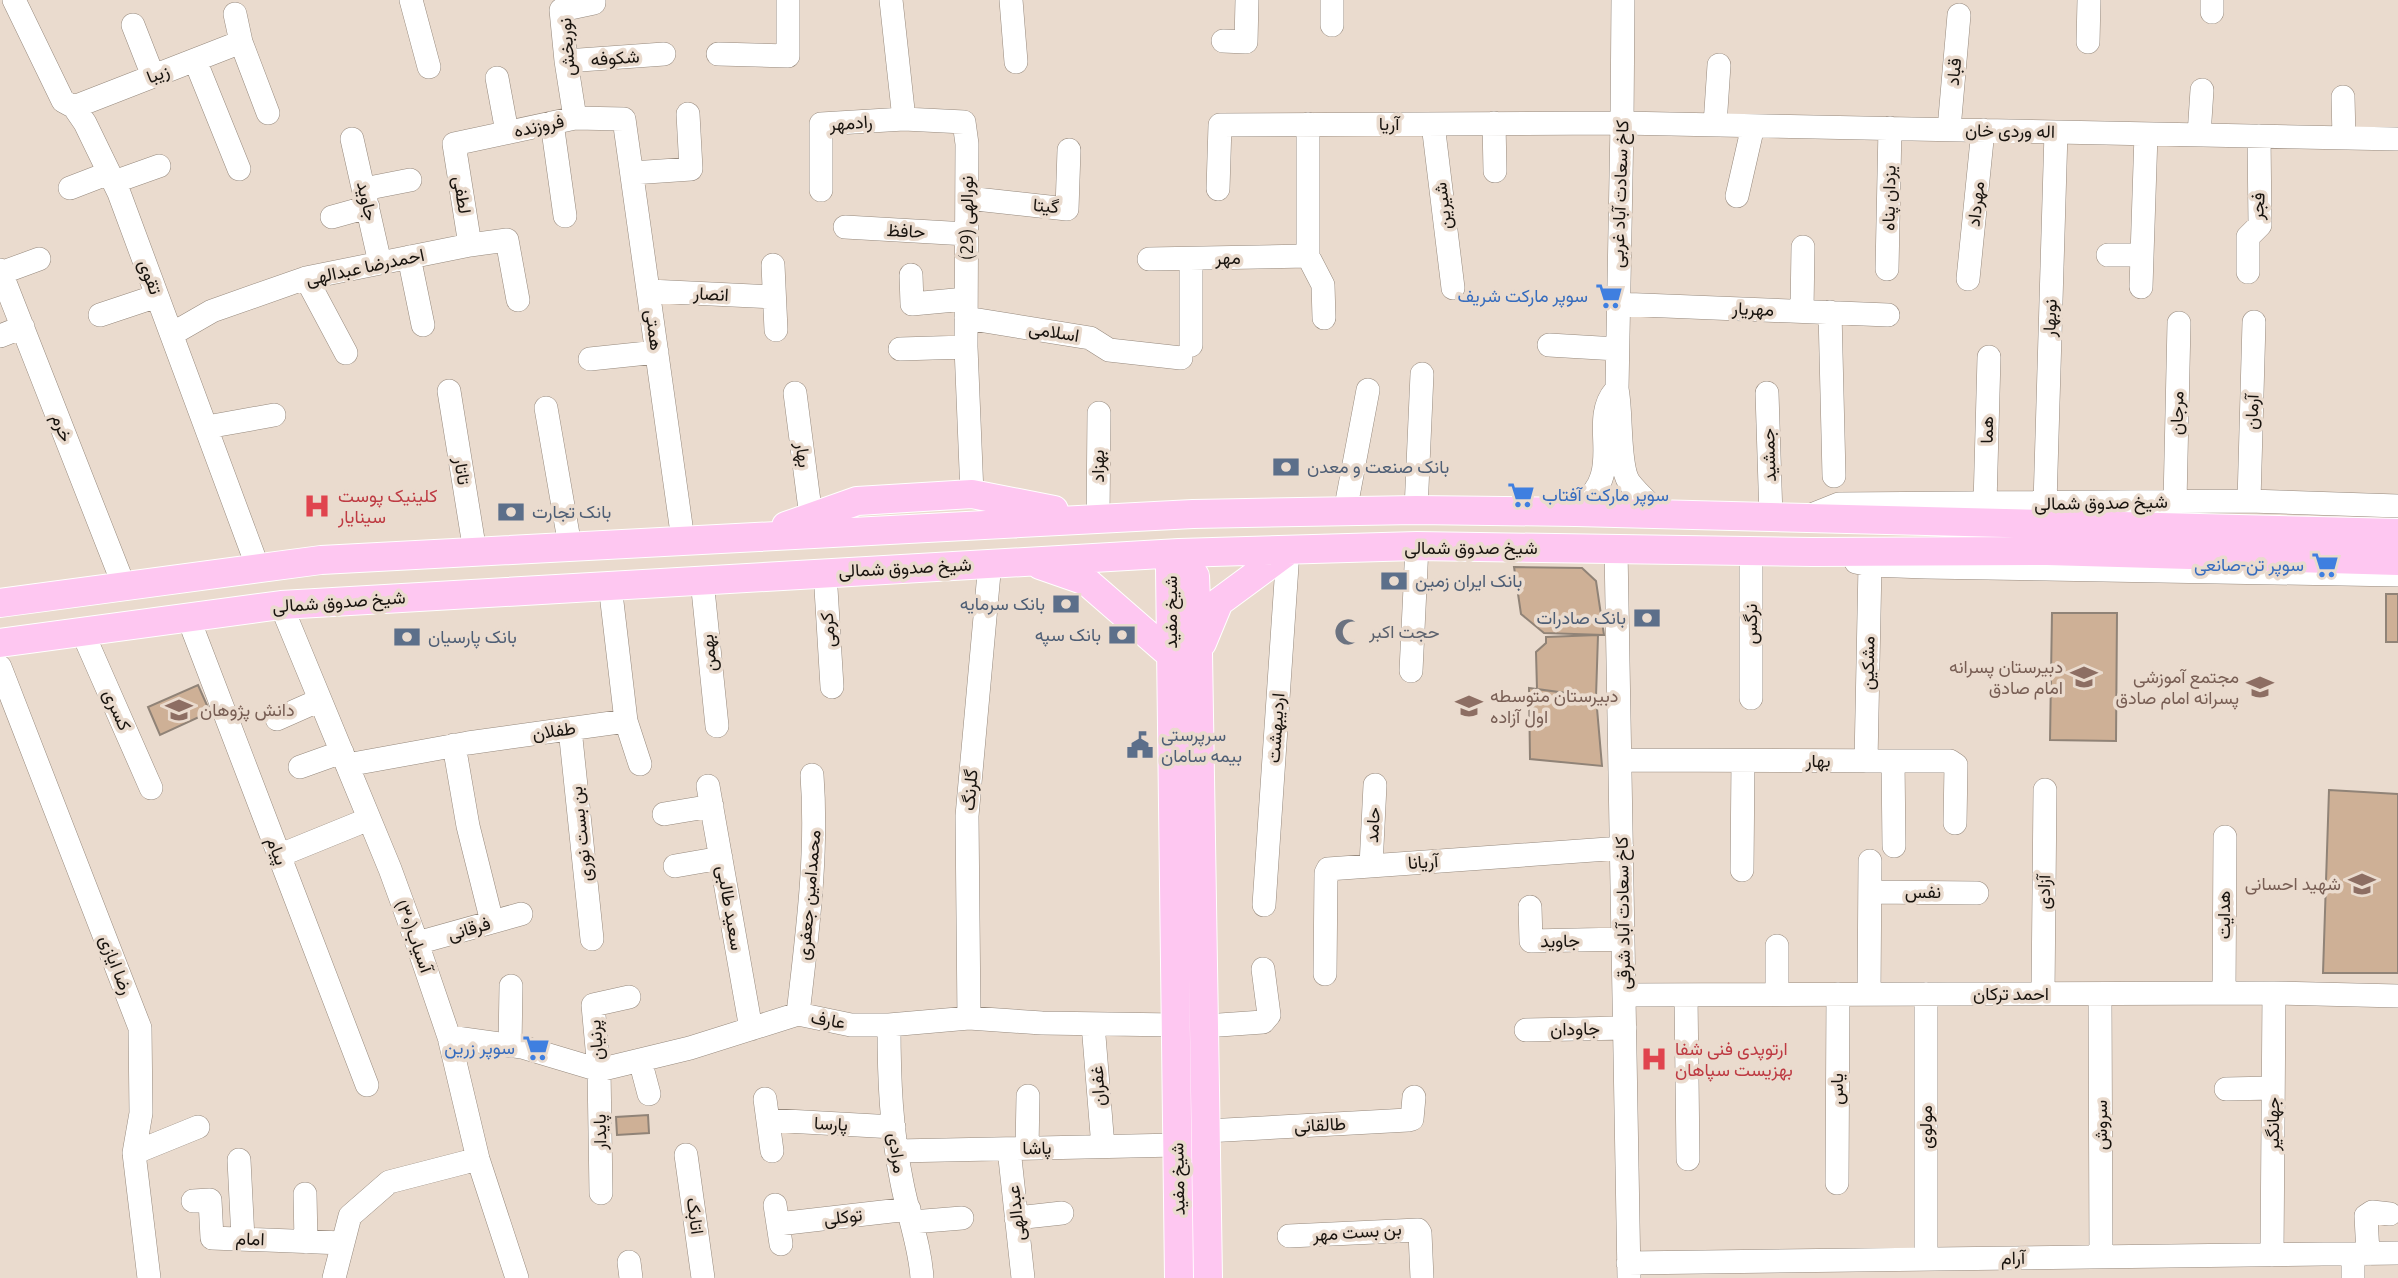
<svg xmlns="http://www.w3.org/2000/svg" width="2398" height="1278" font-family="Ubuntu,Vazirmatn,sans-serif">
<rect width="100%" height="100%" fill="#eadbce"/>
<path fill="#ceb096" stroke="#908377" stroke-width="2" d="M 1514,567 L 1582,568 L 1596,581 L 1604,635 L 1544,633 L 1521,614 Z
M 2386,594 L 2398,594 L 2398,642 L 2386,642 Z
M 2052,613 L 2117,613 L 2116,741 L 2050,740 Z
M 1598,635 L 1596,697 L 1537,689 L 1536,652 L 1546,643 L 1546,637 Z
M 198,685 L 210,712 L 160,735 L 148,707 Z
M 1529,688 L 1596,697 L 1602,766 L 1530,759 Z
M 2329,790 L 2398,794 L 2398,973 L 2323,973 Z
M 648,1115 L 649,1133 L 617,1135 L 616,1117 Z"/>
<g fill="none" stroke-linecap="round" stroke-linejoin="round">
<defs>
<path id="minor" d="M 14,0 L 63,101 L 74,107 L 85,123 L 119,193 L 258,568
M 411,0 L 429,67
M 891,0 L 904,119 L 964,122 L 967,144 L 966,347 L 972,494
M 1011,0 L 1016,62
M 1332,0 L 1332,25
M 1623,0 L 1622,123 L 1617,389 C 1622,412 1618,466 1629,482 C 1637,493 1650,504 1660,514
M 2212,12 L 2212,0
M 235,14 L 241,42 L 268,113
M 133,25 L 153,76
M 1223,41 L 1246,42 L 1247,0
M 2088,42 L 2089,0
M 718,54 L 788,56 L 788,0
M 195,60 L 239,169
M 566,61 L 664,54
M 497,78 L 507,132
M 2343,97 L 2344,138
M 74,107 L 241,42
M 575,118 L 566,61 L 561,10 L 594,3 L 594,0
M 552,123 L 565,216
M 1494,123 L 1495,171
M 1308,124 L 1308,256 L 1323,285 L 1324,318
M 1433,124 L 1453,288
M 1715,125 L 1719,65
M 1949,129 L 1959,15
M 2199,135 L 2202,90
M 352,139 L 380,263
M 632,173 L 691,169 L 688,114
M 114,182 L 159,166
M 70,188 L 109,173
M 364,189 L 410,180
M 1218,189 L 1220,125 L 1622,123 L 2398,139
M 821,190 L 821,124 L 904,119
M 1737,196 L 1753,126
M 967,198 L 1067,209 L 1069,150
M 332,217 L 368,207
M 845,227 L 967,234
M 470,245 L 454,144 L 575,118 L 624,119 L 683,540
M 2108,255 L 2142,255
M 409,257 L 423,325
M 1149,259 L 1308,256
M 1191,259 L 1191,345
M 773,265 L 776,330
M 1887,269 L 1890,128
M 0,270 L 124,586
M 2248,272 L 2248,237 L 2260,225 L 2259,136
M 1,273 L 39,259
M 911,275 L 912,304 L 966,299
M 306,278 L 346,353
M 1968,279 L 1983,130
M 2141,287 L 2146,134
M 649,291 L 774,297
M 1617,304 L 1888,315
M 1802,310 L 1803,247
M 1830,312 L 1834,476
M 100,315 L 157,296
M 966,318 L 1090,338 L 1109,350 L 1181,358
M 172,334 L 212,311 L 306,278 L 470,245 L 507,240 L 518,300
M 0,336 L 23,327
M 1549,345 L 1617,349
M 900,349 L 966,347
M 590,359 L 657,352
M 449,391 L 475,552
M 795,393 L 811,517
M 1767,393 L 1771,517
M 546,408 L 570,546
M 207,427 L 274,415
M 2249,501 L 2254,322
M 2175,502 L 2179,323
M 1985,504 L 1989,357
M 2045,504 L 2056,132
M 1416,510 L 1422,374
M 1345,512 L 1368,390
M 1576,512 C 1586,501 1598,491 1602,476 C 1611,449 1595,414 1615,391
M 1809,516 L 1839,504 L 2249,501 L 2398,506
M 1098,519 L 1099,413
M 1616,549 L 1629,1278
M 1856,562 L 1870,565 L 1926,567 L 2398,575
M 825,572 L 832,687
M 702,580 L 717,726
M 281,605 L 390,869 L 417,943 L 449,1037 L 478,1159 L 517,1278
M 188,617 L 367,1085
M 82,631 L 151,788
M 0,667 L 140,1028 L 141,1113 L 134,1153 L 149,1278
M 1411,671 L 1417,546
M 1751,698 L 1751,551
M 277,719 L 320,700
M 626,721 L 640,764
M 570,729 L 592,939
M 454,745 L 468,826 L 492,922
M 1620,760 L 1950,761 L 1956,765 L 1955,823
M 1866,761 L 1870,565
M 1893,761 L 1894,846
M 347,765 L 468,743 L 626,721 L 610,585
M 300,767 L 342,752
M 708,786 L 751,1029
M 664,814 L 712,806
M 278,856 L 369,819
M 675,866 L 721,858
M 1371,866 L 1375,785
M 1742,870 L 1743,761
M 1870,892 L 1977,893
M 1264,905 L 1288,551
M 1530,907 L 1531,941 L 1623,939
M 417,943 L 521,914
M 1325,974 L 1326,873 L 1328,869 L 1622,848
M 2224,993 L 2225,837
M 1777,994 L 1777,946
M 1869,994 L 1870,861
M 2043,994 L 2045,790
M 2100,994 L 2101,1257
M 1624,995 L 2274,993 L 2398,996
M 1686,995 L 1688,1159
M 798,1014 C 807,935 818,855 812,775
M 969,1018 L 967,816 L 990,562
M 1093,1024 L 1103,1147
M 889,1025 C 889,1078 891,1130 902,1183 C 908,1215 920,1245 922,1278
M 1205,1026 L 1263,1022 L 1269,1015 L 1263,969
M 1526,1030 L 1625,1028
M 449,1037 L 522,1047 L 599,1070 L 690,1048 L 798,1014 L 851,1025 L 889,1025 L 969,1018 L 1042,1023 L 1175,1025
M 510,1046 L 511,986
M 640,1060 L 649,1094
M 2226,1089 L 2273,1088
M 765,1099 L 772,1151
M 768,1120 L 894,1127
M 1206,1131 L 1408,1120 L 1412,1119 L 1414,1097
M 1027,1148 L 1028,1096
M 1009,1149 L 1023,1278
M 897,1151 L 1177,1145
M 134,1153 L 198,1127
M 686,1155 L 703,1278
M 239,1160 L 243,1239
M 1837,1183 L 1838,994
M 601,1193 L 599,1070 L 593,1005 L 629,997
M 305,1194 L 306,1242
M 193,1201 L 210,1200 L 212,1238 L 343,1243
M 775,1205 L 781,1244
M 1016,1218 L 1062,1213
M 912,1222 L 962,1218
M 778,1224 L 909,1209
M 1289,1236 L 1418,1230 L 1420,1233 L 1422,1278
M 2353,1254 L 2353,1278
M 2368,1254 L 2366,1216 L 2372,1212 L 2390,1214
M 2272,1255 L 2274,993
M 1926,1259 L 1926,994
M 629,1262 L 631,1278
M 1628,1263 L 2398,1253
M 334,1278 L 350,1216 L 389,1182 L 478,1159"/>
<path id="major" d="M 786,526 L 857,501 L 972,494 L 1054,510
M 1179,553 L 1195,576 L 1198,652 L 1208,1278
M 1179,553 L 1170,568 L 1179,1278
M 1040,565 L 1086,581 L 1171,655
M 0,603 L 321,560 L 1193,514 L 1416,510 L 1576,512 L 2398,533
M 0,643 L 281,605 L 1179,553 L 1417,546 L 1812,552 L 2047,551 L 2398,561
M 1202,643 L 1219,602 L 1288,551"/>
</defs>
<use href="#minor" stroke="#96897d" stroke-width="24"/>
<use href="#major" stroke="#fff" stroke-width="30"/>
<use href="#minor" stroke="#fff" stroke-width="23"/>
<use href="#major" stroke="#fec7f1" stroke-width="28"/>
</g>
<defs>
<symbol id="supermarket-bare" viewBox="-9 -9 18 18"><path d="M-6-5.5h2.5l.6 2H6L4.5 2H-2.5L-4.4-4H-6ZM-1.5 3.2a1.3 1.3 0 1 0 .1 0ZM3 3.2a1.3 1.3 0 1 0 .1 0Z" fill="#3f7fe0" stroke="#eadbce" stroke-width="2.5" paint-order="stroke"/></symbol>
<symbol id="bank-bare" viewBox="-9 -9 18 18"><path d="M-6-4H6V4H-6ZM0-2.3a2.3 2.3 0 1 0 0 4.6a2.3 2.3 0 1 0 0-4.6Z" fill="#5c6f8a" stroke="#eadbce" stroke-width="2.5" paint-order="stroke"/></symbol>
<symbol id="hospital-bare" viewBox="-9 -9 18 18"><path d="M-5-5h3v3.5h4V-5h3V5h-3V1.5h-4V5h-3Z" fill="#e0444e" stroke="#eadbce" stroke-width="2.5" paint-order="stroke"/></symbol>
<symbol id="mosque-bare" viewBox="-9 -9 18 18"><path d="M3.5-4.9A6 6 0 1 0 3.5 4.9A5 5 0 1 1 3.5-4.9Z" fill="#6b7280" stroke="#eadbce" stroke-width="2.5" paint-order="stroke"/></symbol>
<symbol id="school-bare" viewBox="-9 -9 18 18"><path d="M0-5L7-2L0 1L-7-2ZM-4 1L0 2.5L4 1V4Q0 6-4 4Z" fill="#8d6e63" stroke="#eadbce" stroke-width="2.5" paint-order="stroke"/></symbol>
<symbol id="university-bare" viewBox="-9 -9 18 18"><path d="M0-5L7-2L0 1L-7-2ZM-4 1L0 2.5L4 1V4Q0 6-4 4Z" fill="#8d6e63" stroke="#eadbce" stroke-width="2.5" paint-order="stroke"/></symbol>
<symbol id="civic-bare" viewBox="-9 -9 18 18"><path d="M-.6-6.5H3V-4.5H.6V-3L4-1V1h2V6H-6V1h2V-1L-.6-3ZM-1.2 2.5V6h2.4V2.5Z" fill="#5c6f8a" stroke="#eadbce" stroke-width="2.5" paint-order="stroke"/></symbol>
</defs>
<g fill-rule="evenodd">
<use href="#supermarket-bare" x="1590" y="277" width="38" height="38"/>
<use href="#bank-bare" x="1267" y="448" width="38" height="38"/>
<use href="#supermarket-bare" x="1502" y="476" width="38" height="38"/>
<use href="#hospital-bare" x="298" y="487" width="38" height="38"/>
<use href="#bank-bare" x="492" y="493" width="38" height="38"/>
<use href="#supermarket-bare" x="2306" y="546" width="38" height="38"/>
<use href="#bank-bare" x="1375" y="562" width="38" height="38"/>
<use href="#bank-bare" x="1047" y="585" width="38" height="38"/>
<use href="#bank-bare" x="1628" y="599" width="38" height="38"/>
<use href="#mosque-bare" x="1329" y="613" width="38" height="38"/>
<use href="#bank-bare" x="1103" y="616" width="38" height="38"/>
<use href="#bank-bare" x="388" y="618" width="38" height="38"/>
<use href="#school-bare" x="2065" y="658" width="38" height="38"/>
<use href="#school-bare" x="2241" y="668" width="38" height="38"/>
<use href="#school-bare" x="1450" y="687" width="38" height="38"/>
<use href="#university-bare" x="160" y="691" width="38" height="38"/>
<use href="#civic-bare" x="1121" y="726" width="38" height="38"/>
<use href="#school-bare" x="2343" y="865" width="38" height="38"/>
<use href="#supermarket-bare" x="517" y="1029" width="38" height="38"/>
<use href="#hospital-bare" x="1635" y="1040" width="38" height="38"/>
</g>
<g text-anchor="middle" stroke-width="7" stroke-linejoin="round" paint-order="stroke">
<g font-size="18" fill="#18130e" stroke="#eadbce">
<text transform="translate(567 47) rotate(-94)" y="6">نوربخش</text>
<text transform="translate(615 58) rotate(-4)" y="6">شکوفه</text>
<text transform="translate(1954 72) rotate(-85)" y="6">قباد</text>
<text transform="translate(158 74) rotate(-21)" y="6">زیبا</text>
<text transform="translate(851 123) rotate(-4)" y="6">رادمهر</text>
<text x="1389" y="130">آریا</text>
<text transform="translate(539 126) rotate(-12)" y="6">فروزنده</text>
<text transform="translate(2010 131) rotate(1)" y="6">اله وردی خان</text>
<text transform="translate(1620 194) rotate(-88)" y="6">کاخ سعادت آباد غربی</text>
<text transform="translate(462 195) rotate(81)" y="6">لطفی</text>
<text transform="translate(1889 198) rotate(-89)" y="6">یزدان پناه</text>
<text transform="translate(367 201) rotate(77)" y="6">جاوید</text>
<text transform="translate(1976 204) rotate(-84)" y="6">مهرداد</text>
<text transform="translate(1046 206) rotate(5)" y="6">گیتا</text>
<text transform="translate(1443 206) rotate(-97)" y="6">شیرین</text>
<text transform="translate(2258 206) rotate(-86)" y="6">فجر</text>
<text transform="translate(967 218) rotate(-90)" y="6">نورالهی (29)</text>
<text transform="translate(906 231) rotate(3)" y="6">حافظ</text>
<text transform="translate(1228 258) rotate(-1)" y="6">مهر</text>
<text transform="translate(365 267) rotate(-12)" y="6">احمدرضا عبدالهی</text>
<text transform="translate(150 277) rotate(69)" y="6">تقوی</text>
<text transform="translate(711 294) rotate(3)" y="6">انصار</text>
<text transform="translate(1753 309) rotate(2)" y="6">مهریار</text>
<text transform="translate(2050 318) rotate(-88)" y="6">نوبهار</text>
<text transform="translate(654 330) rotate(83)" y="6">همتی</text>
<text transform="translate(1054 332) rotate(9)" y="6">اسلامی</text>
<text transform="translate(2252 412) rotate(-88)" y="6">آرمان</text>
<text transform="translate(2177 413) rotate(-89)" y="6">مرجان</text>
<text transform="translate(62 428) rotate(69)" y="6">خرم</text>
<text transform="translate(1987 430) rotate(-89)" y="6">هما</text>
<text transform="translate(803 455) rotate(83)" y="6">بهار</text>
<text transform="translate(1769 455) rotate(-92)" y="6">جمشید</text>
<text transform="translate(1098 466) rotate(-90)" y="6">بهزاد</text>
<text transform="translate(462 471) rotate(81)" y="6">تاتار</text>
<text transform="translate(2101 503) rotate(-1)" y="6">شیخ صدوق شمالی</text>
<text x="1471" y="554">شیخ صدوق شمالی</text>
<text transform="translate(905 568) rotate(-3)" y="6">شیخ صدوق شمالی</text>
<text transform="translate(339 602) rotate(-4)" y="6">شیخ صدوق شمالی</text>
<text transform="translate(1171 612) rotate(-90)" y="6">شیخ مفید</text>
<text transform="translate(1751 624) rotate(-90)" y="6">نرگس</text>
<text transform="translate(828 630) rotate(-94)" y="6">کرمی</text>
<text transform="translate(709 653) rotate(-96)" y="6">بهمن</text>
<text transform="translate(1868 663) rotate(-89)" y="6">مشکین</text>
<text transform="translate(117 710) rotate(66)" y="6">کسری</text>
<text transform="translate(1276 728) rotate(-86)" y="6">اردیبهشت</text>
<text transform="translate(554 731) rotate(-8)" y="6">طفلان</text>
<text x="1818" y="767">بهار</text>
<text transform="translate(970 790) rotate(-85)" y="6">گلرنگ</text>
<text transform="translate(1373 825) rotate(-87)" y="6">حامد</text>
<text transform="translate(581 834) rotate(-96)" y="6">بن بست نوری</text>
<text transform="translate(277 851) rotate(69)" y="6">پیام</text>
<text transform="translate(1423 862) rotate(-4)" y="6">آریانا</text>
<text x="1923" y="898">نفس</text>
<text transform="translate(2044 892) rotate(-89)" y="6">آزادی</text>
<text transform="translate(809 895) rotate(-85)" y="6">محمدامین جعفری</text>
<text transform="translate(730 908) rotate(80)" y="6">سعید طالبی</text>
<text transform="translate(1623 913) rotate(-91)" y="6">کاخ سعادت آباد شرقی</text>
<text transform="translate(2224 915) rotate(-90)" y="6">هدایت</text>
<text transform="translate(469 929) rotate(-16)" y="6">فرقانی</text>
<text transform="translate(414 936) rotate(70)" y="6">آسیاب(۳۰)</text>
<text transform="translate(1560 941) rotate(-1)" y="6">جاوید</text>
<text transform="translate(116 965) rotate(69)" y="6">رضا ایازی</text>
<text x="2011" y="1000">احمد ترکان</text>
<text transform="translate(828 1020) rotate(10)" y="6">عارف</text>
<text transform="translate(1575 1029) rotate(-1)" y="6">جاودان</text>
<text transform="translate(596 1040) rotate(-95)" y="6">پرنیان</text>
<text transform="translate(1098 1086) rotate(-94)" y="6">غفران</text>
<text transform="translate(1837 1089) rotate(-90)" y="6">یاس</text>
<text transform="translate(831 1124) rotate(3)" y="6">پارسا</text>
<text transform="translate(2273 1124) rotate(-90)" y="6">جهانگیر</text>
<text transform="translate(1320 1125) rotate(-3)" y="6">طالقانی</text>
<text transform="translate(2101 1125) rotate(-90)" y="6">سروش</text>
<text transform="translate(1926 1127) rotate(-90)" y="6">مولوی</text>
<text transform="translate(600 1132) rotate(-91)" y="6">پایدار</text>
<text transform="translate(1037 1148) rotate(-1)" y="6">پاشا</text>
<text transform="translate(897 1153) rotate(82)" y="6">مرادی</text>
<text transform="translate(1178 1179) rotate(-91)" y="6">شیخ مفید</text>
<text transform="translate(1016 1213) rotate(-96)" y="6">عبدالهی</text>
<text transform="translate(695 1216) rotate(82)" y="6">اتابک</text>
<text transform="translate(843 1217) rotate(-7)" y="6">توکلی</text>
<text transform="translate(1357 1232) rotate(-4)" y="6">بن بست مهر</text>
<text transform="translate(250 1239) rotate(2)" y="6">امام</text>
<text transform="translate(2013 1258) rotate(-1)" y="6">آرام</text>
</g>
<g font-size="18" fill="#366cbe" stroke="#eadbce" text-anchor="end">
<text x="1588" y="302">سوپر مارکت شریف</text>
<text x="1542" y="501" text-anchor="start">سوپر مارکت آفتاب</text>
<text x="2304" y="571">سوپر تن-صانعی</text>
<text x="515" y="1054">سوپر زرین</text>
</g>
<g font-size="18" fill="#4e5e75" stroke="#eadbce" text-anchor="start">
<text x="1307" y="473">بانک صنعت و معدن</text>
<text x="532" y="518">بانک تجارت</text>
<text x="1415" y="587">بانک ایران زمین</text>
<text x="1045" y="610" text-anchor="end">بانک سرمایه</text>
<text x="1626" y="624" text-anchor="end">بانک صادرات</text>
<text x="1101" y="641" text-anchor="end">بانک سپه</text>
<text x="428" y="643">بانک پارسیان</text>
<text x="1161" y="741">سرپرستی<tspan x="1161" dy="21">بیمه سامان</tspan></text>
</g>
<g font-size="18" fill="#be3a42" stroke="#eadbce" text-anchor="start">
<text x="338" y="502">کلینیک پوست<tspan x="338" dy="21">سینایار</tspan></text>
<text x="1675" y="1055">ارتوپدی فنی شفا<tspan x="1675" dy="21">بهزیست سپاهان</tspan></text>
</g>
<g font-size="18" fill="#5b616d" stroke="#eadbce" text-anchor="start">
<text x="1369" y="638">حجت اکبر</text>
</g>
<g font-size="18" fill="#785e54" stroke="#eadbce" text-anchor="end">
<text x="2063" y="673">دبیرستان پسرانه<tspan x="2063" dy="21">امام صادق</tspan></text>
<text x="2239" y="683">مجتمع آموزشی<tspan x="2239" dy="21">پسرانه امام صادق</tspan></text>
<text x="1490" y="702" text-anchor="start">دبیرستان متوسطه<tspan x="1490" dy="21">اول آزاده</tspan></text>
<text x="200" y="716" text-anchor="start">دانش پژوهان</text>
<text x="2341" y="890">شهید احسانی</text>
</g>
</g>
</svg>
